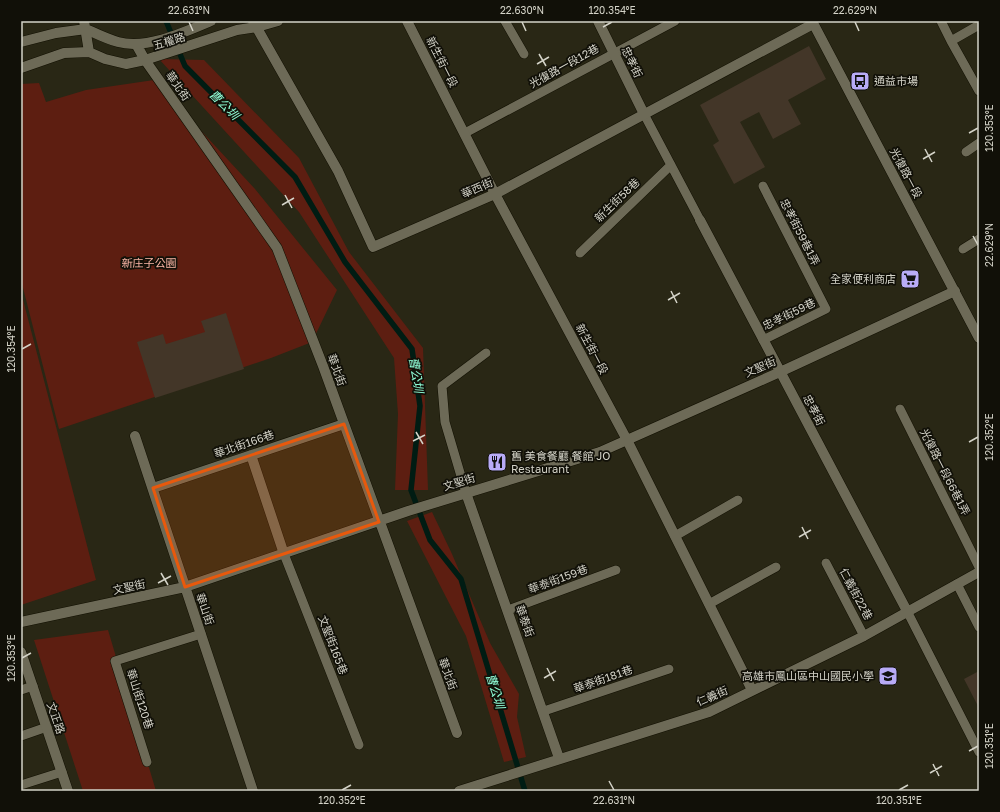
<svg xmlns="http://www.w3.org/2000/svg" width="1000" height="812" font-family="'Golos Text','Noto Sans TC',sans-serif">
<rect width="100%" height="100%" fill="#292715"/>
<path fill="#5d1e11" d="M 159,59 L 204,60 L 299,158 L 349,252 L 423,348 L 428,490 L 395,490 L 398,414 L 394,358 L 299,212 Z
M 154,80 L 255,189 L 337,290 L 312,342 L 271,358 L 59,429 L 21,280 L 21,84 L 39,83 L 46,102 L 86,90 Z
M 21,292 L 96,580 L 21,605 Z
M 432,512 L 452,554 L 490,643 L 519,694 L 517,717 L 526,757 L 504,762 L 466,636 L 407,521 Z
M 108,630 L 156,791 L 83,791 L 34,640 Z"/>
<g fill="none" stroke-linecap="round" stroke-linejoin="round">
<path stroke="#001c13" stroke-width="5.5" d="M 166,21 L 185,66 L 295,177 L 345,262 L 412,349 L 420,406 L 411,490 L 430,540 L 461,579 L 525,791"/>
</g>
<path fill="#433628" d="M 809,46 L 826,79 L 788,100 L 801,124 L 773,139 L 759,112 L 740,122 L 765,167 L 734,184 L 713,145 L 719,141 L 700,105 Z
M 226,313 L 244,369 L 155,398 L 137,342 L 163,334 L 166,344 L 205,332 L 201,321 Z
M 979,671 L 979,708 L 964,679 Z"/>
<g fill="none" stroke-linecap="round" stroke-linejoin="round">
<defs>
<path id="service" d="M 505,21 L 524,54
M 941,21 L 951,41
M 979,25 L 951,41 L 979,91
M 644,114 L 700,220
M 465,133 L 675,21
M 966,152 L 979,143
M 963,249 L 979,239
M 580,253 L 671,165
M 763,340 L 826,309 L 763,186
M 900,409 L 979,567
M 466,493 L 445,422 L 442,386 L 486,353
M 675,536 L 738,500
M 284,554 L 359,745
M 826,563 L 864,636
M 957,584 L 979,627
M 709,604 L 776,567
M 508,610 L 616,570
M 907,611 L 979,752
M 21,690 L 33,686
M 544,711 L 669,669
M 21,736 L 47,727
M 147,762 L 115,661 L 201,634
M 21,785 L 62,772"/>
<path id="minor" d="M 84,21 L 89,52
M 253,21 L 338,171 L 373,247 L 495,194 L 813,24
M 407,21 L 495,194 L 627,440 L 752,690
M 598,21 L 644,114
M 86,29 C 97,34 107,39 118,42 C 146,50 185,32 211,21
M 21,42 L 56,33 L 86,29
M 136,44 L 145,60 L 277,248 L 323,366 L 457,733
M 21,68 L 64,53 L 89,52 L 105,59 L 126,64 L 145,60 L 237,30 L 257,27 L 278,21
M 700,220 L 907,611
M 135,436 L 253,791
M 251,455 L 284,554
M 153,488 L 344,424
M 466,493 L 559,758
M 21,622 L 185,587 L 408,511 L 600,452 L 780,372 L 955,291
M 21,652 L 68,791
M 459,791 L 709,712 L 864,636 L 979,572"/>
<path id="tertiary" d="M 812,21 L 979,338"/>
</defs>
<use href="#service" stroke="#121002" stroke-width="10"/>
<use href="#minor" stroke="#121002" stroke-width="11"/>
<use href="#tertiary" stroke="#121002" stroke-width="11"/>
<use href="#service" stroke="#6d6a57" stroke-width="9"/>
<use href="#minor" stroke="#6d6a57" stroke-width="10"/>
<use href="#tertiary" stroke="#6d6a57" stroke-width="10"/>
</g>
<path fill="#e8590c" fill-opacity="0.2" stroke="#e8590c" stroke-width="3" stroke-linejoin="round" d="M 344,424 L 379,522 L 185,587 L 153,488 Z"/>
<path fill="none" stroke="#d4d3c8" stroke-width="1.5" d="M 189,22 L 193,31M 522,22 L 526,31M 855,22 L 859,31M 603,27 L 612,22M 539,54 L 546,66M 537,64 L 549,57M 969,133 L 978,128M 925,149 L 932,162M 923,159 L 935,152M 285,195 L 292,208M 282,205 L 294,198M 973,236 L 978,245M 671,291 L 677,303M 668,300 L 680,293M 22,349 L 31,344M 416,432 L 423,444M 413,441 L 425,435M 969,442 L 978,437M 802,527 L 808,539M 799,537 L 811,530M 161,573 L 168,585M 158,583 L 171,576M 22,658 L 31,653M 547,668 L 554,681M 544,678 L 556,671M 969,751 L 978,746M 933,764 L 939,776M 930,773 L 942,766M 609,781 L 614,790M 342,790 L 351,785M 899,790 L 908,785"/>
<defs>
<symbol id="bus-square" viewBox="-11 -11 22 22"><rect x="-9" y="-9" width="18" height="18" rx="4" fill="#b8abf7" stroke="#111008"/><path d="M-5-6H5V4H4V6H2V4H-2V6H-4V4H-5ZM-3.5-4V0h7V-4ZM-3.5 1.2v1.5H-2V1.2ZM2 1.2v1.5H3.5V1.2Z" fill="#111"/></symbol>
<symbol id="supermarket-square" viewBox="-11 -11 22 22"><rect x="-9" y="-9" width="18" height="18" rx="4" fill="#b8abf7" stroke="#111008"/><path d="M-6-5.5h2.5l.6 2H6L4.5 2H-2.5L-4.4-4H-6ZM-1.5 3.2a1.3 1.3 0 1 0 .1 0ZM3 3.2a1.3 1.3 0 1 0 .1 0Z" fill="#111"/></symbol>
<symbol id="restaurant-square" viewBox="-11 -11 22 22"><rect x="-9" y="-9" width="18" height="18" rx="4" fill="#b8abf7" stroke="#111008"/><path d="M-5-6h1v4h1v-4h1v4h1v-4h1v5L-1.5 .5V6h-2V.5L-5-1ZM5-6V6H3V1.5H1.5Q1.5-4 5-6Z" fill="#111"/></symbol>
<symbol id="school-square" viewBox="-11 -11 22 22"><rect x="-9" y="-9" width="18" height="18" rx="4" fill="#b8abf7" stroke="#111008"/><path d="M0-5L7-2L0 1L-7-2ZM-4 1L0 2.5L4 1V4Q0 6-4 4Z" fill="#111"/></symbol>
</defs>
<g fill-rule="evenodd">
<use href="#bus-square" x="849" y="70" width="22" height="22"/>
<use href="#supermarket-square" x="899" y="268" width="22" height="22"/>
<use href="#restaurant-square" x="486" y="451" width="22" height="22"/>
<use href="#school-square" x="877" y="665" width="22" height="22"/>
</g>
<g text-anchor="middle" stroke-width="3.5" stroke-linejoin="round" paint-order="stroke">
<g font-size="11" fill="#d4d3c8" stroke="#111008">
<text transform="translate(169 41) rotate(-17)" y="4">五權路</text>
<text transform="translate(442 62) rotate(63)" y="4">新生街一段</text>
<text transform="translate(632 62) rotate(64)" y="4">忠孝街</text>
<text transform="translate(564 66) rotate(-29)" y="4">光復路一段12巷</text>
<text transform="translate(178 86) rotate(55)" y="4">華北街</text>
<text transform="translate(906 173) rotate(62)" y="4">光復路一段</text>
<text transform="translate(477 188) rotate(-24)" y="4">華西街</text>
<text transform="translate(617 200) rotate(-44)" y="4">新生街58巷</text>
<text transform="translate(800 232) rotate(63)" y="4">忠孝街59巷1弄</text>
<text transform="translate(789 314) rotate(-26)" y="4">忠孝街59巷</text>
<text transform="translate(592 349) rotate(62)" y="4">新生街一段</text>
<text transform="translate(760 367) rotate(-24)" y="4">文聖街</text>
<text transform="translate(337 370) rotate(70)" y="4">華北街</text>
<text transform="translate(814 410) rotate(62)" y="4">忠孝街</text>
<text transform="translate(244 444) rotate(-19)" y="4">華北街166巷</text>
<text transform="translate(945 472) rotate(63)" y="4">光復路一段66巷1弄</text>
<text transform="translate(459 482) rotate(-17)" y="4">文聖街</text>
<text transform="translate(558 579) rotate(-20)" y="4">華泰街159巷</text>
<text transform="translate(129 587) rotate(-12)" y="4">文聖街</text>
<text transform="translate(856 594) rotate(62)" y="4">仁義街22巷</text>
<text transform="translate(205 609) rotate(71)" y="4">華山街</text>
<text transform="translate(525 621) rotate(70)" y="4">華泰街</text>
<text transform="translate(333 645) rotate(69)" y="4">文聖街165巷</text>
<text transform="translate(448 674) rotate(70)" y="4">華北街</text>
<text transform="translate(603 679) rotate(-19)" y="4">華泰街181巷</text>
<text transform="translate(712 696) rotate(-24)" y="4">仁義街</text>
<text transform="translate(140 699) rotate(72)" y="4">華山街120巷</text>
<text transform="translate(56 718) rotate(71)" y="4">文正路</text>
</g>
<g font-size="11" fill="#d4d3c8" stroke="#111008" text-anchor="start">
<text x="874" y="85">通益市場</text>
<text x="896" y="283" text-anchor="end">全家便利商店</text>
<text x="511" y="460">舊 美食餐廳 餐館 JO<tspan x="511" dy="13">Restaurant</tspan></text>
<text x="874" y="680" text-anchor="end">高雄市鳳山區中山國民小學</text>
</g>
<g font-size="11" fill="#fcb6a6" stroke="#111008">
<text x="149" y="267">新庄子公園</text>
</g>
<g font-size="12" font-style="italic" fill="#8ffbd5" stroke="#111008">
<text transform="translate(224 105) rotate(45)" y="4">曹公圳</text>
<text transform="translate(416 375) rotate(81)" y="4">曹公圳</text>
<text transform="translate(495 691) rotate(73)" y="4">曹公圳</text>
</g>
</g>
<rect width="1000" height="812" fill="none" stroke="#111008" stroke-width="44"/>
<rect x="22" y="22" width="956" height="768" fill="none" stroke="#d4d3c8" stroke-width="1.5"/>
<g font-size="10" text-anchor="middle" fill="#d4d3c8">
<text x="189" y="14">22.631°N</text>
<text x="522" y="14">22.630°N</text>
<text x="612" y="14">120.354°E</text>
<text x="855" y="14">22.629°N</text>
<text transform="translate(989 128) rotate(-90)" y="4">120.353°E</text>
<text transform="translate(989 245) rotate(-90)" y="4">22.629°N</text>
<text transform="translate(11 349) rotate(-90)" y="4">120.354°E</text>
<text transform="translate(989 437) rotate(-90)" y="4">120.352°E</text>
<text transform="translate(11 658) rotate(-90)" y="4">120.353°E</text>
<text transform="translate(989 746) rotate(-90)" y="4">120.351°E</text>
<text x="342" y="804">120.352°E</text>
<text x="614" y="804">22.631°N</text>
<text x="899" y="804">120.351°E</text>
</g>
</svg>
